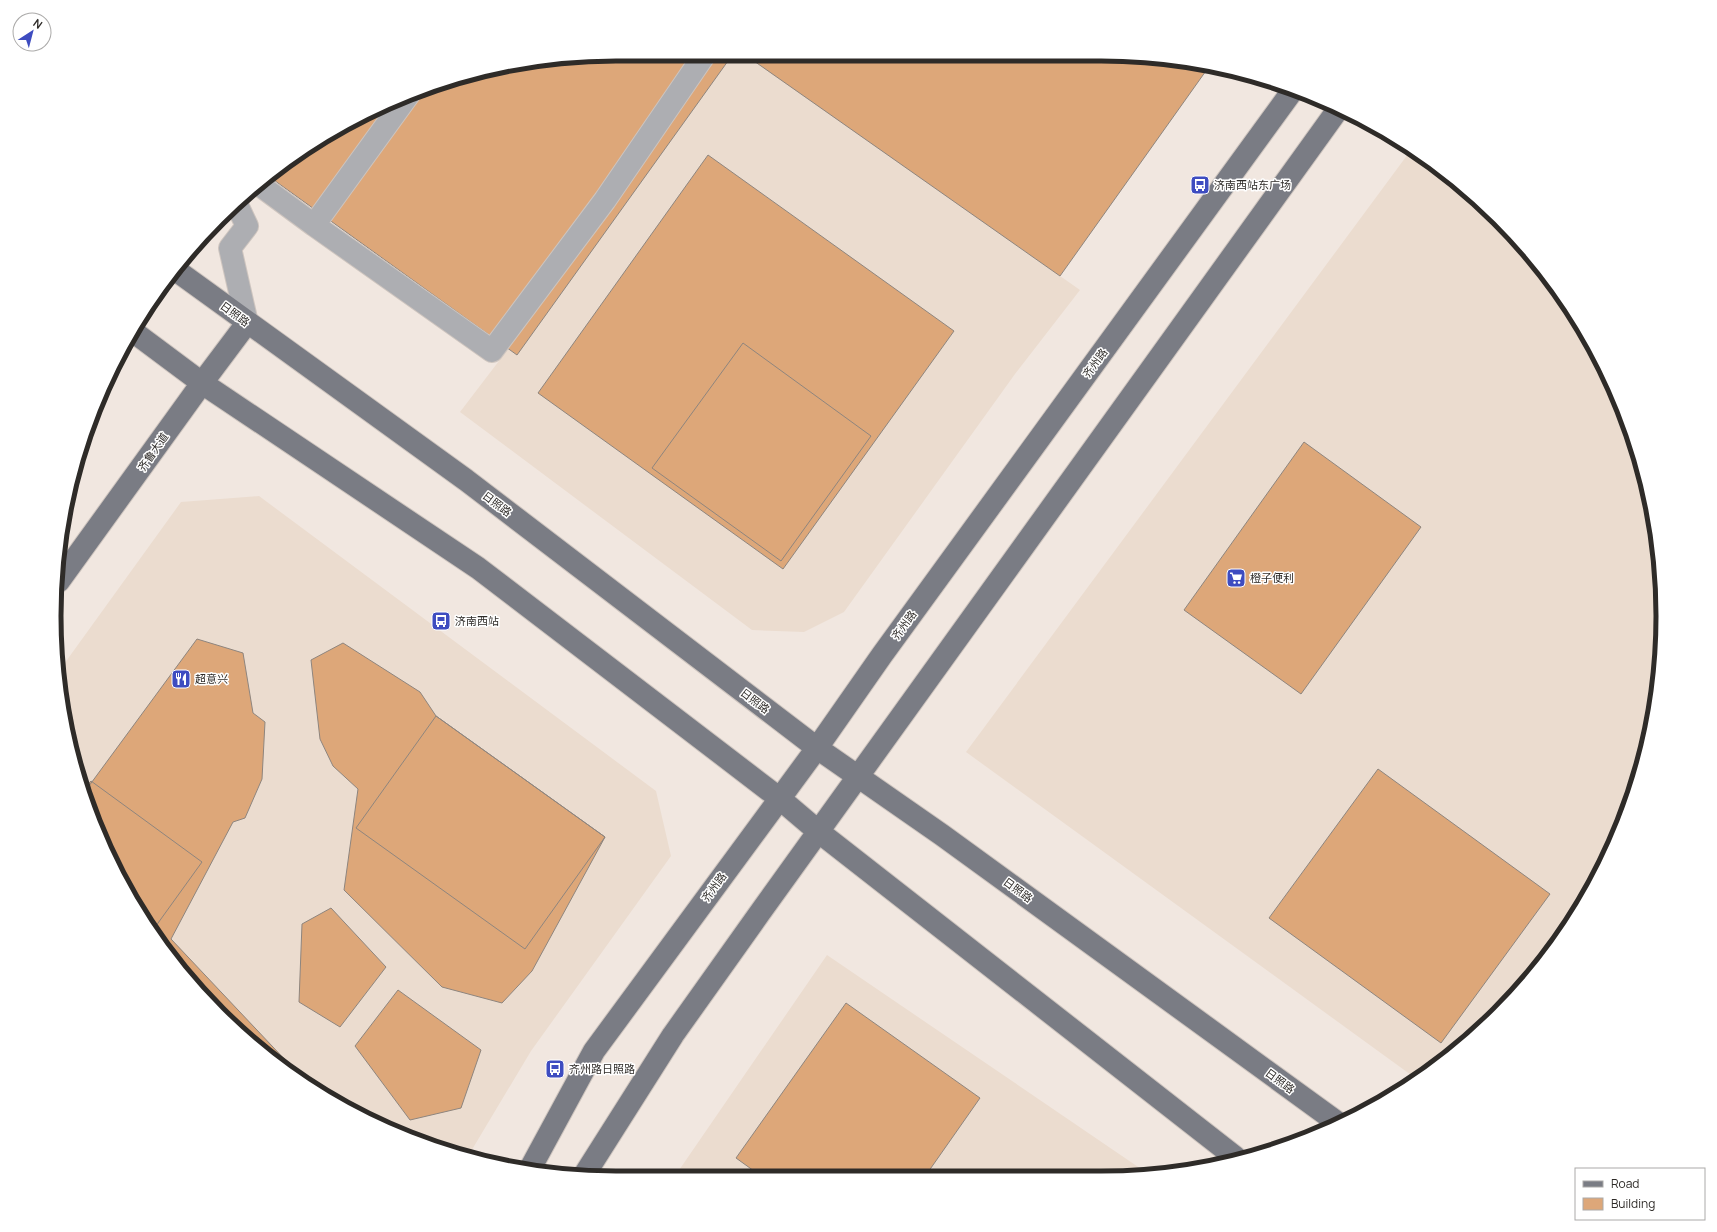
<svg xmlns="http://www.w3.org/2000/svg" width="1717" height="1232" font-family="Manrope,'Noto Sans SC',sans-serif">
<rect width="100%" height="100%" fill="#f1e7e0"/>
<path fill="#ebdccf" d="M 733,54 L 744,54 L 1080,290 L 1015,374 L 844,612 L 804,632 L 752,630 L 460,412 Z
M 1411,150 L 1471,193 L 1524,246 L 1588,335 L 1633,436 L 1658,543 L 1662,653 L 1644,762 L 1605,865 L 1547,958 L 1471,1039 L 1418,1080 L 966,752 Z
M 259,496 L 656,791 L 671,856 L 531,1051 L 467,1158 L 368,1120 L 274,1062 L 193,986 L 129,897 L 97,831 L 59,690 L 59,671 L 181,502 Z
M 827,955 L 1147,1173 L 675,1176 Z"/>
<path fill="#dda779" stroke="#8e857e" d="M 616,54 L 733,54 L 517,355 L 271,178 L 304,149 L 401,97 L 470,73 Z
M 744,54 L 1101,54 L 1201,64 L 1208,68 L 1060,276 Z
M 708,155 L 954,331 L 783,569 L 538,393 Z
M 743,343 L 871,436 L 781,561 L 652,468 Z
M 1304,442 L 1421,527 L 1301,694 L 1184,610 Z
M 197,639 L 243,653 L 253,713 L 265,722 L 262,779 L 245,818 L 233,822 L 171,939 L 306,1082 L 274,1062 L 193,986 L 129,897 L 97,831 L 86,790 Z
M 343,643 L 420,692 L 436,716 L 605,837 L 532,971 L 502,1003 L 442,987 L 344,890 L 358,789 L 333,766 L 320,739 L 311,660 Z
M 436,716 L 605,837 L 525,949 L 356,828 Z
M 1378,769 L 1550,894 L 1441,1043 L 1269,918 Z
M 91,781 L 202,862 L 153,930 L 129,897 L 97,831 L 85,788 Z
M 331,908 L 386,967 L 340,1027 L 299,1002 L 302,924 Z
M 398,990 L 481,1050 L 461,1108 L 410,1120 L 355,1046 Z
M 846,1003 L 980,1098 L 926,1175 L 761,1176 L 736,1158 Z"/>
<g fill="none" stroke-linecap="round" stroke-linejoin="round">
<defs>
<path id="minor" d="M 261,186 L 314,225 L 409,94
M 238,207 L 247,226 L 230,248 L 247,323
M 314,225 L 492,351 L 605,200 L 705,54"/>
<path id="major" d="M 177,271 L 466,480 L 817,748 L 942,835 L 1338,1123
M 135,333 L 202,383 L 478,568 L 779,798 L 819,832 L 1235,1157
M 59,581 L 202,383 L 247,323
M 530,1169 L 594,1051 L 817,748 L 882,655 L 1293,90
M 583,1177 L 673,1035 L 759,914 L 1339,108"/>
</defs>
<use href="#minor" stroke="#cec5bf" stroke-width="24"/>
<use href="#major" stroke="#cec5bf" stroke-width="24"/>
<use href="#minor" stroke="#adaeb2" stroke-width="22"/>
<use href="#major" stroke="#7a7c84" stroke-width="22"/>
</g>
<defs>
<symbol id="bus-square" viewBox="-11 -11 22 22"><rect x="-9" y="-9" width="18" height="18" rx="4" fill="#3e4cc0" stroke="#fff"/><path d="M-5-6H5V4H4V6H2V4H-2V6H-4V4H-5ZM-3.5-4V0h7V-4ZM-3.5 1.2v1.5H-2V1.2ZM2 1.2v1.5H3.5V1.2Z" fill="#fff"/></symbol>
<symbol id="supermarket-square" viewBox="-11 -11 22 22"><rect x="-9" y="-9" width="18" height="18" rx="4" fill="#3e4cc0" stroke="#fff"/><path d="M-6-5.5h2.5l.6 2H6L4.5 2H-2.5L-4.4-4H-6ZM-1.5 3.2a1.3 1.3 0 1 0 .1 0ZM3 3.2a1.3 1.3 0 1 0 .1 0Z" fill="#fff"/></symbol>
<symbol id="restaurant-square" viewBox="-11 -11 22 22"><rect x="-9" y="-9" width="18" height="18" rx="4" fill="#3e4cc0" stroke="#fff"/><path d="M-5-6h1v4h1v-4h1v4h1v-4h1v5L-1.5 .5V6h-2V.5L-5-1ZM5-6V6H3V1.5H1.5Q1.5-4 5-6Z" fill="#fff"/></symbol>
</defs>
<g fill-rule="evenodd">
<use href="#bus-square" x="1189" y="174" width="22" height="22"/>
<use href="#supermarket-square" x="1225" y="567" width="22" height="22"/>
<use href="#bus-square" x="430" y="610" width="22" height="22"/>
<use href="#restaurant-square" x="170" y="668" width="22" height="22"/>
<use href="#bus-square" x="544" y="1058" width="22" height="22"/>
</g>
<g text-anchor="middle" stroke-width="3" stroke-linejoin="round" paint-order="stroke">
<g font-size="11" fill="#2e2b28" stroke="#fff" text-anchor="start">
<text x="1214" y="189">济南西站东广场</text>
<text x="1250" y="582">橙子便利</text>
<text x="455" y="625">济南西站</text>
<text x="195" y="683">超意兴</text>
<text x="569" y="1073">齐州路日照路</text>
</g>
<g font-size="11" fill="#2e2b28" stroke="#fff">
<text transform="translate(235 314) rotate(36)" y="4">日照路</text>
<text transform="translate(1095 363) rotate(-54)" y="4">齐州路</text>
<text transform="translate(153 452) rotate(-55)" y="4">齐鲁大道</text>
<text transform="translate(497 504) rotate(37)" y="4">日照路</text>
<text transform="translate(904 625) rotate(-54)" y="4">齐州路</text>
<text transform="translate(755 701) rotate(37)" y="4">日照路</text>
<text transform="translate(714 887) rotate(-54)" y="4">齐州路</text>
<text transform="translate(1018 890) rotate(36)" y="4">日照路</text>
<text transform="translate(1280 1081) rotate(36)" y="4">日照路</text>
</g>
</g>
<path d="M0 0H1717V1232H0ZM616 61H1101A555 555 0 0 1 1656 616V616A555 555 0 0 1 1101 1171H616A555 555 0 0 1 61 616V616A555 555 0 0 1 616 61Z" fill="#fff" fill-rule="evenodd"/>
<path fill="none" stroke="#2e2b28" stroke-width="5" d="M616 61H1101A555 555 0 0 1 1656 616V616A555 555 0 0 1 1101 1171H616A555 555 0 0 1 61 616V616A555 555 0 0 1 616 61Z"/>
<rect x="1575" y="1168" width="130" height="52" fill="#ffffff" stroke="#abaaa9"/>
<rect x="1583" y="1181" width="20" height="6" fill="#7a7c84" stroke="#abaaa9"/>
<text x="1611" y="1188" font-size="12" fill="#2e2b28">Road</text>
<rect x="1583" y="1198" width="20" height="12" fill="#dda779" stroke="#abaaa9"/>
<text x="1611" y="1208" font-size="12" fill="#2e2b28">Building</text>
<g transform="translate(32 32) rotate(36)"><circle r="19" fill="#ffffff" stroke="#abaaa9"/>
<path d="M0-3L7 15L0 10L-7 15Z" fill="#3e4cc0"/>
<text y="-6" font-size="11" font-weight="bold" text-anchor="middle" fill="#2e2b28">N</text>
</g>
</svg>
